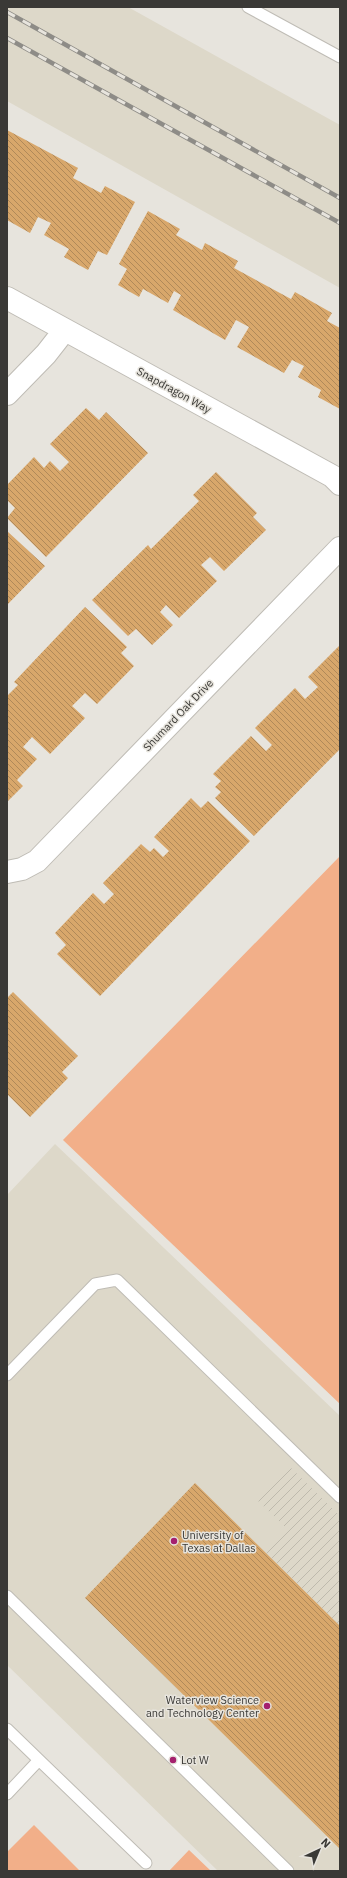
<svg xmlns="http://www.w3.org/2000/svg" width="347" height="1878" font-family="'IBM Plex Sans',sans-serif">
<defs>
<pattern id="industrial-furrows" width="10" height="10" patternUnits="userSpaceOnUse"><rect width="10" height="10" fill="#ddd8c9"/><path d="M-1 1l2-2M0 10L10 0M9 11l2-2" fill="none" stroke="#bebaad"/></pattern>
<pattern id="building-back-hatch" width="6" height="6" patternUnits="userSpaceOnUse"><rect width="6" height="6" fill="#d8a76b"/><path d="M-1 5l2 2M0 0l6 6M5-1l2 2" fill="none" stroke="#b08959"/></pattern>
</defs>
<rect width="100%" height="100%" fill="#e7e4dd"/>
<path fill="#ddd8c9" d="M 7,7 L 128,7 L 340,125 L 340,288 L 7,101 Z
M 55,1144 L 340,1416 L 340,1871 L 218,1871 L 7,1665 L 7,1195 Z"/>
<path fill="url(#industrial-furrows)" d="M 289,1466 L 340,1516 L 340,1626 L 263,1550 L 285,1527 L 257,1500 Z"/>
<path fill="#f2af89" d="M 340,856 L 340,1404 L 63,1140 Z
M 34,1825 L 80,1871 L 7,1871 L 7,1852 Z
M 189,1850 L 211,1871 L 169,1871 Z"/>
<path fill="url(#building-back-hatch)" d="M 7,130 L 78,168 L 73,178 L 101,193 L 105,186 L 135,202 L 107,255 L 98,251 L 88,270 L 64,257 L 69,249 L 44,235 L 51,223 L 38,217 L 30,233 L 7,220 Z
M 148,211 L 180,229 L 176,235 L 202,250 L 205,243 L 238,261 L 234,268 L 291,299 L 295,292 L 332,313 L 327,321 L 340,328 L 340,409 L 318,397 L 321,390 L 298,377 L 304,366 L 292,360 L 284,373 L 237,347 L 249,327 L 236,320 L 225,340 L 173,310 L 181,295 L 174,291 L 168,303 L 143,289 L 139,297 L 118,285 L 127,269 L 119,264 Z
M 86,408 L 99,420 L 106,412 L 148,453 L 46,557 L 7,518 L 15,508 L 7,500 L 7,485 L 34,457 L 44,468 L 50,461 L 60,471 L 69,462 L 50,444 Z
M 216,472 L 257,513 L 253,517 L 266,530 L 224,571 L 210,557 L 201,565 L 217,581 L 179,618 L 166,605 L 160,612 L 173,625 L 152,645 L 136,629 L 128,636 L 92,600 L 148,545 L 151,549 L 199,501 L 193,495 Z
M 7,531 L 45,566 L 7,605 Z
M 85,607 L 127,647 L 121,653 L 134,666 L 97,704 L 85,693 L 72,706 L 85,718 L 50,754 L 32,737 L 23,747 L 37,759 L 17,780 L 23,786 L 7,802 L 7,696 L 18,685 L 14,682 Z
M 340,645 L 340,749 L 254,836 L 215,798 L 221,792 L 215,787 L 221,781 L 213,774 L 251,736 L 266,751 L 272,745 L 255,728 L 295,688 L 305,699 L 318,687 L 308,677 Z
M 191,798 L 201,808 L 208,801 L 250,841 L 100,996 L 57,954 L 66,945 L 55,933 L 93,893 L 104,904 L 114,894 L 103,883 L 141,844 L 150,852 L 154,848 L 163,857 L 169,851 L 154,837 Z
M 13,992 L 78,1056 L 62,1072 L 68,1078 L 30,1117 L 7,1094 L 7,998 Z
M 195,1483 L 340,1626 L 340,1849 L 85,1598 Z"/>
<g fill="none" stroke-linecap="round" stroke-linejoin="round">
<defs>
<path id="service" d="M 248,7 L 340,57
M 7,1375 L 95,1284 L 117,1280 L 340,1497
M 7,1596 L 288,1871
M 7,1729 L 39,1760 L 7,1794
M 39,1760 L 146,1863"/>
<path id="minor" d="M 7,298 L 332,476 L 340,484
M 7,394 L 46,354 L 64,331
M 7,872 L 22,869 L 37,861 L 340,548"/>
</defs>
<use href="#service" stroke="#bfbcb5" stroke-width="13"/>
<use href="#minor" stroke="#bfbcb5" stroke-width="24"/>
<use href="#service" stroke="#fff" stroke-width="11"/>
<use href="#minor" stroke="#fff" stroke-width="22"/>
<defs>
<path id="rail" d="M 7,12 L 340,198
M 7,38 L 340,223"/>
</defs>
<use href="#rail" stroke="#8e8c87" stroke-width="4.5"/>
<use href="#rail" stroke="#e7e4dd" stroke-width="3" stroke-dasharray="9" stroke-linecap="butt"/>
</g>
<g fill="#a4206e" stroke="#e7e4dd" stroke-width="1.5">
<circle cx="174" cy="1541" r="4"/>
<circle cx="267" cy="1706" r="4"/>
<circle cx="173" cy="1760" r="4"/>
</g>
<g text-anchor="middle" stroke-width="3" stroke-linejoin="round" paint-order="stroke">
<g font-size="11" fill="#3a3936" stroke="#e7e4dd">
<text transform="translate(174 390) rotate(29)" y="4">Snapdragon Way</text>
<text transform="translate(178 715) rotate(-46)" y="4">Shumard Oak Drive</text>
</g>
<g font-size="11" fill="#3a3936" stroke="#e7e4dd" text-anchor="start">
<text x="182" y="1539">University of<tspan x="182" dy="13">Texas at Dallas</tspan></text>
<text x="259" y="1704" text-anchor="end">Waterview Science<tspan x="259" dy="13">and Technology Center</tspan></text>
<text x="181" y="1764">Lot W</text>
</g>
</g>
<rect width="347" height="1878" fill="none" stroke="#3a3936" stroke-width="16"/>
<g transform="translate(319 1850) rotate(44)" stroke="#e7e4dd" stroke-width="3" paint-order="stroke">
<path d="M0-3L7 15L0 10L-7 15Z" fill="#3a3936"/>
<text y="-6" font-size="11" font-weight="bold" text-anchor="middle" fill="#3a3936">N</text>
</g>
</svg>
